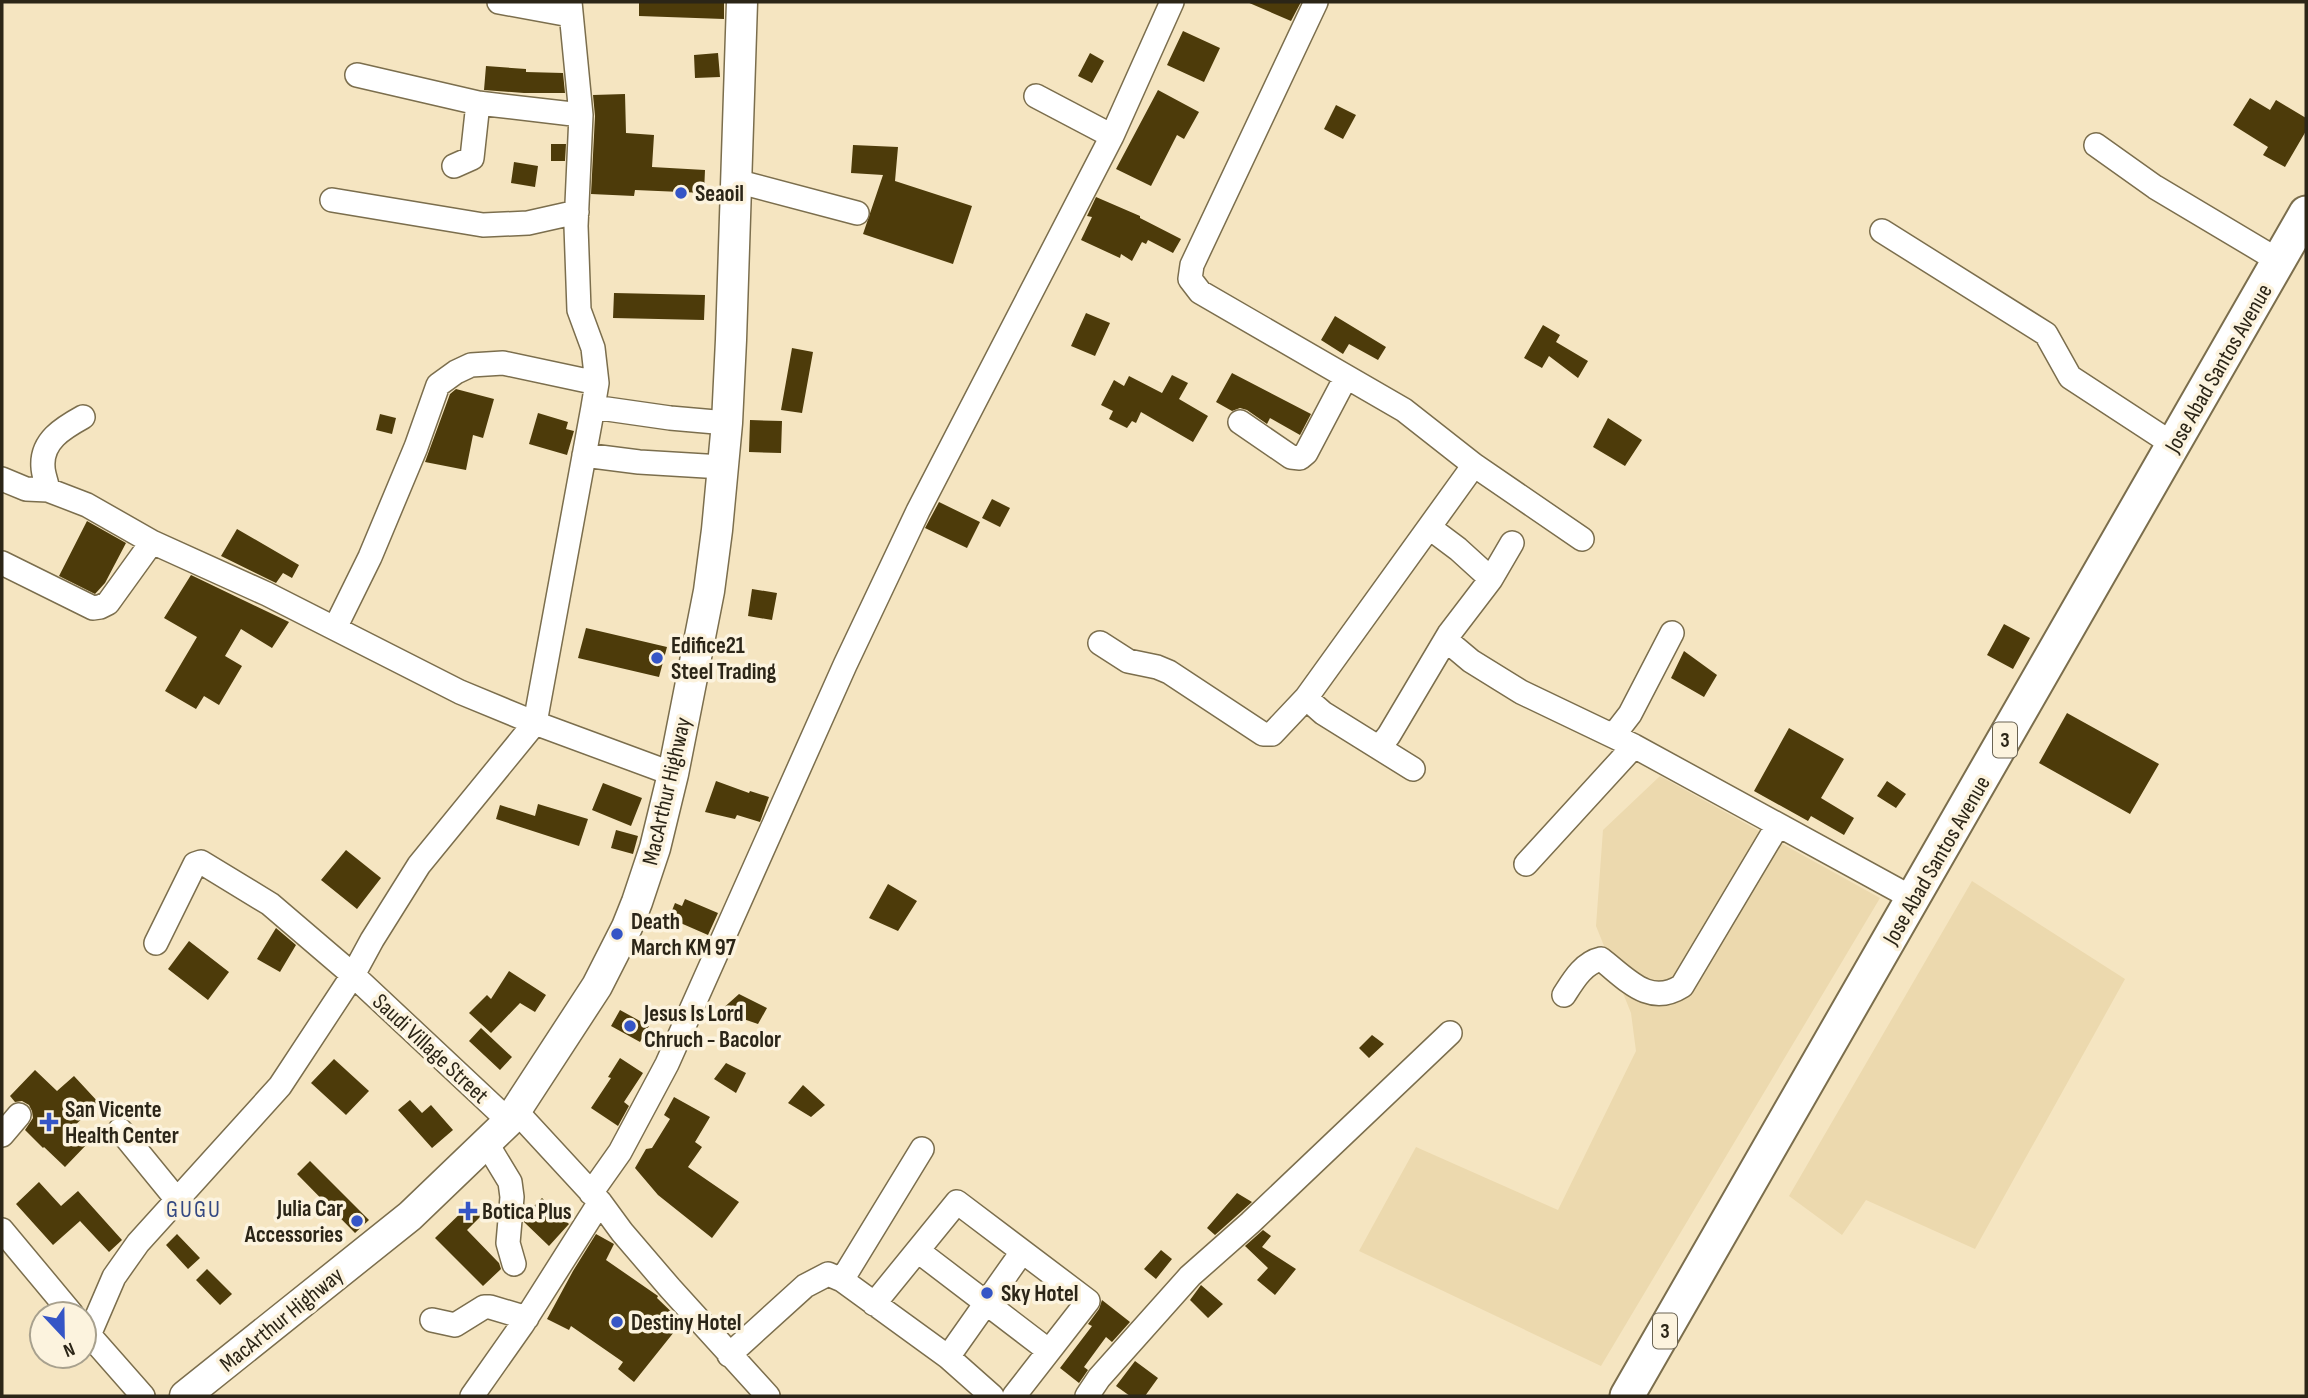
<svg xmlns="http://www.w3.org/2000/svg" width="2308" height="1398" font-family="'Sofia Sans Condensed',sans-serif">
<rect width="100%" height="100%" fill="#f5e5c1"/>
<path fill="#ecd9ae" d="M 1660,776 L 1880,898 L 1601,1366 L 1359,1251 L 1416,1147 L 1558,1210 L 1636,1051 L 1631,1013 L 1596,926 L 1603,830 Z
M 1972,881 L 2125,979 L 1975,1249 L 1866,1200 L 1842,1235 L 1789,1196 Z"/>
<path fill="#4d3b0a" d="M 639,2 L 724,2 L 724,19 L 639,16 Z
M 1247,2 L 1301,2 L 1291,21 Z
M 1183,31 L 1220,48 L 1204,82 L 1167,65 Z
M 718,53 L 720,77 L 695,78 L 694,55 Z
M 1090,53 L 1104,61 L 1092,83 L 1078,76 Z
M 486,66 L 526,69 L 526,72 L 563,73 L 565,93 L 524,93 L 484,90 Z
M 1158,90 L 1199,112 L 1184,139 L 1177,135 L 1151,186 L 1116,169 Z
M 625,94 L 626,133 L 654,135 L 652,167 L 705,170 L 704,193 L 635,190 L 634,196 L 591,194 L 595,116 L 593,95 Z
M 2250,98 L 2270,110 L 2276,100 L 2306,118 L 2306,131 L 2285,167 L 2263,155 L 2268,147 L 2233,125 Z
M 1336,105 L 1356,115 L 1343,139 L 1324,129 Z
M 551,144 L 566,144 L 565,161 L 551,161 Z
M 853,145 L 898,147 L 895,181 L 972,206 L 953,264 L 863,234 L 883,175 L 851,173 Z
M 514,162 L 538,166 L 535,187 L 511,183 Z
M 1096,197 L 1140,216 L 1140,218 L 1181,239 L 1173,253 L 1148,240 L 1146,244 L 1142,242 L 1132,261 L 1121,254 L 1120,258 L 1081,240 L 1092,217 L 1087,216 Z
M 614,293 L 705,295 L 704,320 L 613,318 Z
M 1086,313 L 1110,323 L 1095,356 L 1071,346 Z
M 1335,316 L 1386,347 L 1378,360 L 1349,344 L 1343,354 L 1321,340 Z
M 1543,325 L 1560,335 L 1556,342 L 1588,361 L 1578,378 L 1549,356 L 1542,368 L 1524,358 Z
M 792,348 L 813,352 L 802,413 L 781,410 Z
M 1232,373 L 1311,414 L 1300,435 L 1270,418 L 1267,424 L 1247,410 L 1240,408 L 1232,411 L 1216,402 Z
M 1172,375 L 1188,383 L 1179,399 L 1208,416 L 1193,442 L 1141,412 L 1136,423 L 1132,421 L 1127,428 L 1109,419 L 1113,411 L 1101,405 L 1114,380 L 1124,386 L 1129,376 L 1162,393 Z
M 456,389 L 494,399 L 483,438 L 473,435 L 466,470 L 425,462 L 450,394 Z
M 538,413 L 568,422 L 566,429 L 574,431 L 567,455 L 529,444 Z
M 380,414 L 396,418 L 392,434 L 376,430 Z
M 1608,418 L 1642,440 L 1625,466 L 1593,447 Z
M 750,420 L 782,421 L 781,453 L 749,452 Z
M 992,499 L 1010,508 L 1000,527 L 982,518 Z
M 939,502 L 980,522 L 967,548 L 925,528 Z
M 87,521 L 126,543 L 105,583 L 95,594 L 59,576 Z
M 237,529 L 299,565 L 292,578 L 283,573 L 276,583 L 221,556 Z
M 191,575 L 289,622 L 272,648 L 241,629 L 225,656 L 242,666 L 219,705 L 204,696 L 196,709 L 165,691 L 197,637 L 164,618 Z
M 752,589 L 777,593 L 772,620 L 748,616 Z
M 2004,624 L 2030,638 L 2013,669 L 1987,655 Z
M 586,628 L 667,647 L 659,677 L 578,658 Z
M 1684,651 L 1717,675 L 1704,697 L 1671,678 Z
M 2067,713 L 2159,764 L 2130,814 L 2039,763 Z
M 1789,728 L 1844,759 L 1821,798 L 1854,818 L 1844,835 L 1811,816 L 1808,821 L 1754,791 Z
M 716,781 L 749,793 L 750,791 L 769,797 L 760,822 L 737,815 L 735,819 L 705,812 Z
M 1887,781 L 1906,794 L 1896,808 L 1877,796 Z
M 603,783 L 642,798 L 631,826 L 592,810 Z
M 538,804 L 588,819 L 579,846 L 496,819 L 500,805 L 535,816 Z
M 616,830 L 638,836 L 633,854 L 611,848 Z
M 346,850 L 381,878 L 357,909 L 321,880 Z
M 888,884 L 917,901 L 898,931 L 869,918 Z
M 685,899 L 718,913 L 708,935 L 669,918 L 675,903 L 682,906 Z
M 276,928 L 296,945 L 280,972 L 257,959 Z
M 189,941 L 229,972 L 208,1000 L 168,969 Z
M 509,971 L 546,995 L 535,1012 L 520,1003 L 491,1033 L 469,1013 L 487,995 L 491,999 Z
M 739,994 L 767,1008 L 758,1024 L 720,1011 Z
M 620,1010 L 649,1026 L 640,1042 L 611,1026 Z
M 481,1028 L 512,1057 L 500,1070 L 469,1041 Z
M 1372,1035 L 1384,1044 L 1369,1058 L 1359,1048 Z
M 620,1058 L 643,1073 L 624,1102 L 629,1106 L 618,1126 L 591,1108 L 611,1078 L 608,1077 Z
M 334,1059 L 369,1091 L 346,1115 L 311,1083 Z
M 726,1063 L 746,1073 L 736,1093 L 714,1079 Z
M 35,1070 L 57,1091 L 74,1076 L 99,1103 L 73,1127 L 89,1142 L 65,1167 L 44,1147 L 43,1148 L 25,1130 L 33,1118 L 32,1111 L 29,1105 L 22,1101 L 15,1102 L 10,1096 Z
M 803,1085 L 825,1105 L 811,1117 L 788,1103 Z
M 674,1097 L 710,1117 L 695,1142 L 702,1147 L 688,1167 L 739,1202 L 712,1238 L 658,1195 L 635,1168 L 646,1149 L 652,1148 L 670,1119 L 664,1115 Z
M 410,1100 L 422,1113 L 431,1105 L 453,1130 L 432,1148 L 398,1110 Z
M 310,1161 L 369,1220 L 355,1233 L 297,1174 Z
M 39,1182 L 61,1206 L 78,1191 L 122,1240 L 109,1252 L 80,1221 L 53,1245 L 16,1204 Z
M 1237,1193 L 1252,1202 L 1215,1235 L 1207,1228 Z
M 542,1198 L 569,1224 L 549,1246 L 524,1222 L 524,1216 Z
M 470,1204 L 481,1216 L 467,1230 L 499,1263 L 501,1269 L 483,1286 L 435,1238 Z
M 1263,1230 L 1271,1236 L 1262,1247 L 1296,1269 L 1275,1295 L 1257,1280 L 1268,1268 L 1245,1246 Z
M 177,1234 L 200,1258 L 188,1269 L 166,1245 Z
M 596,1234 L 614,1244 L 606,1260 L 658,1296 L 657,1298 L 682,1322 L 634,1382 L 618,1369 L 623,1362 L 571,1326 L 569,1330 L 547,1319 L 573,1271 Z
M 1161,1250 L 1172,1259 L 1156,1279 L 1144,1269 Z
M 207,1269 L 232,1294 L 220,1305 L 196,1280 Z
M 1201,1285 L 1223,1304 L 1208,1318 L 1190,1300 Z
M 1102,1300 L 1130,1322 L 1112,1342 L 1106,1337 L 1084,1367 L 1088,1370 L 1079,1383 L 1060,1368 L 1092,1326 L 1088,1324 L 1099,1309 Z
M 1135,1361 L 1158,1378 L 1145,1396 L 1130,1396 L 1116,1386 Z"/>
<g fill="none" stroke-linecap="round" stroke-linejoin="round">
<defs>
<path id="minor" d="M 499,2 L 570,15
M 570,2 L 581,115 L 576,226 L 579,310 L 593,348 L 597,383 L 593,407 L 670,418 L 727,423
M 1316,2 L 1192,265 L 1190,279 L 1200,292 L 1404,410 L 1474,465 L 1582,539
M 357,75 L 478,103
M 1036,96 L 1112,136
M 2096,145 L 2155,187 L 2279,261
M 454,166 L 472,158 L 478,103 L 581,115
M 736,181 L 857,213
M 332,200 L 483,225 L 528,223 L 577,212
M 1882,231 L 2046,334 L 2070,377 L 2174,445
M 1240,422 L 1291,457 L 1300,458 L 1306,453 L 1346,377
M 584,455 L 639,462 L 722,467
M 2,479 L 26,489 L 48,490 L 87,505 L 152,542 L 267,594 L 460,692 L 535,723 L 673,774
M 48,490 C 47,483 43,474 43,467 C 41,441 63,428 83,417
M 1430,528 L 1458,549 L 1491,579
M 2,563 L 93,608 L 100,607 L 108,603 L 152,542
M 335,628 L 370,557 L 416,447 L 438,385 L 456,372 L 471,365 L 503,363 L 597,383
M 1446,640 L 1471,661 L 1521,692 L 1634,746 L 1914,899
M 1100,643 L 1128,661 L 1157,667 L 1169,672 L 1263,734 L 1272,734 L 1306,698 L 1474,465
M 1306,698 L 1323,713 L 1413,769
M 1613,736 L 1630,714 L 1672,633
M 1379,748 L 1389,735 L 1449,634 L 1491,579 L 1512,543
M 1526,864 L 1634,746
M 156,943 L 195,864 L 201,862 L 270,904 L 353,975 L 509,1121
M 1564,995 C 1573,981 1583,963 1601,959 C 1627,979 1649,1007 1682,986 L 1778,825
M 516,1111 L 600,1202 L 622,1232 L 670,1288 L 768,1396
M 120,1130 L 178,1201
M 2,1135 L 19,1115
M 487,1144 L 510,1182 L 512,1197 L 508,1243 L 514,1264
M 591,1193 L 620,1152 L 667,1064 L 845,665 L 918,511 L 1112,136 L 1172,2
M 2,1230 L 72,1314
M 918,1251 L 1049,1351
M 842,1280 L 922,1149
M 874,1304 L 957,1202 L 1088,1301 L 1014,1396
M 432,1320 L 455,1325 L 484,1307 L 490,1307 L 527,1318
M 84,1329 L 143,1396
M 89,1335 L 114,1277 L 138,1243 L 280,1086 L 353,975 L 372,940 L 419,865 L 535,723 L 593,407
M 729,1355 L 805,1286 L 828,1274 L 842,1280 L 948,1357 L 992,1396
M 948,1357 L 1022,1252
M 472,1396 L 522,1325 L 600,1202
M 1087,1396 L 1099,1378 L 1190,1276 L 1250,1223 L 1450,1033"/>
<path id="major" d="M 185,1396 L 410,1216 L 509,1121 L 597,986 L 627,927 L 637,902 L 655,848 L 673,774 L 709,591 L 717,530 L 727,423 L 731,340 L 742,2"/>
<path id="highway" d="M 1627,1396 L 2306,213"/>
</defs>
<use href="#minor" stroke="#7b6e4d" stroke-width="26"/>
<use href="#major" stroke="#7b6e4d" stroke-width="33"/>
<use href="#highway" stroke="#7b6e4d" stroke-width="37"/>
<use href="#minor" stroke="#fff" stroke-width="23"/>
<use href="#major" stroke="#fff" stroke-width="30"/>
<use href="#highway" stroke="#fff" stroke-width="33"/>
</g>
<g fill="#3555c6" stroke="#fcf3de" stroke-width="2.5">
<circle cx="681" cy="193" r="7"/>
<circle cx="657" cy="658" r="7"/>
<circle cx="617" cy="934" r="7"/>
<circle cx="630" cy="1026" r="7"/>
<path d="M45.5 1111.5h7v7h7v7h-7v7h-7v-7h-7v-7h7z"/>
<path d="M464.5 1200.5h7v7h7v7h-7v7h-7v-7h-7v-7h7z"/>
<circle cx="357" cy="1221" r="7"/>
<circle cx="987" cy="1293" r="7"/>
<circle cx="617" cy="1322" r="7"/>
</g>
<g text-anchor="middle" stroke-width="7" stroke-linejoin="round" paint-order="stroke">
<g fill="#fcf3de" stroke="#6a6353" stroke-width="2">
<rect x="1993" y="722.5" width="24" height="35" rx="5"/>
<rect x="1653" y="1313.5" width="24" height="35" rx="5"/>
</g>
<g font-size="21" font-weight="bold" fill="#2b2517">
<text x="2005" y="747">3</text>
<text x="1665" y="1338">3</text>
</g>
<g font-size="23" font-weight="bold" fill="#2b2517" stroke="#fcf3de" text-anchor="start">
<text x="695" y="201">Seaoil</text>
<text x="671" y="653">Edifice21<tspan x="671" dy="26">Steel Trading</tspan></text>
<text x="631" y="929">Death<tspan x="631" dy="26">March KM 97</tspan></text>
<text x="644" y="1021">Jesus Is Lord<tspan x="644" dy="26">Chruch - Bacolor</tspan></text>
<text x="65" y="1117">San Vicente<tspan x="65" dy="26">Health Center</tspan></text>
<text x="343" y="1216" text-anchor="end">Julia Car<tspan x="343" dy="26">Accessories</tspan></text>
<text x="482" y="1219">Botica Plus</text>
<text x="1001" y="1301">Sky Hotel</text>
<text x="631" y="1330">Destiny Hotel</text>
</g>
<g font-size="23" fill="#2b2517" stroke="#fcf3de">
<text transform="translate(2218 368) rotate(-60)" y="8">Jose Abad Santos Avenue</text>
<text transform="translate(666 791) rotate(-77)" y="8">MacArthur Highway</text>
<text transform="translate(1936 860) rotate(-60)" y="8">Jose Abad Santos Avenue</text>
<text transform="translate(431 1048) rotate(43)" y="8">Saudi Village Street</text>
<text transform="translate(281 1319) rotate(-39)" y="8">MacArthur Highway</text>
</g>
<g font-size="24" letter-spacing="2" fill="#344882" stroke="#fcf3de">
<text x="194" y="1217">GUGU</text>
</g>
</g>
<rect width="2308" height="1398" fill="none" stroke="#2b2517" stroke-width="7"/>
<g transform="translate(63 1335) rotate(158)"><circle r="33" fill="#fcf3de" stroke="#a8a18e" stroke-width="2"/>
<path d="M0-5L12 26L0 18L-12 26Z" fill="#3555c6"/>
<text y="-10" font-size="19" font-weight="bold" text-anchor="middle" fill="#2b2517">N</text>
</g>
</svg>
